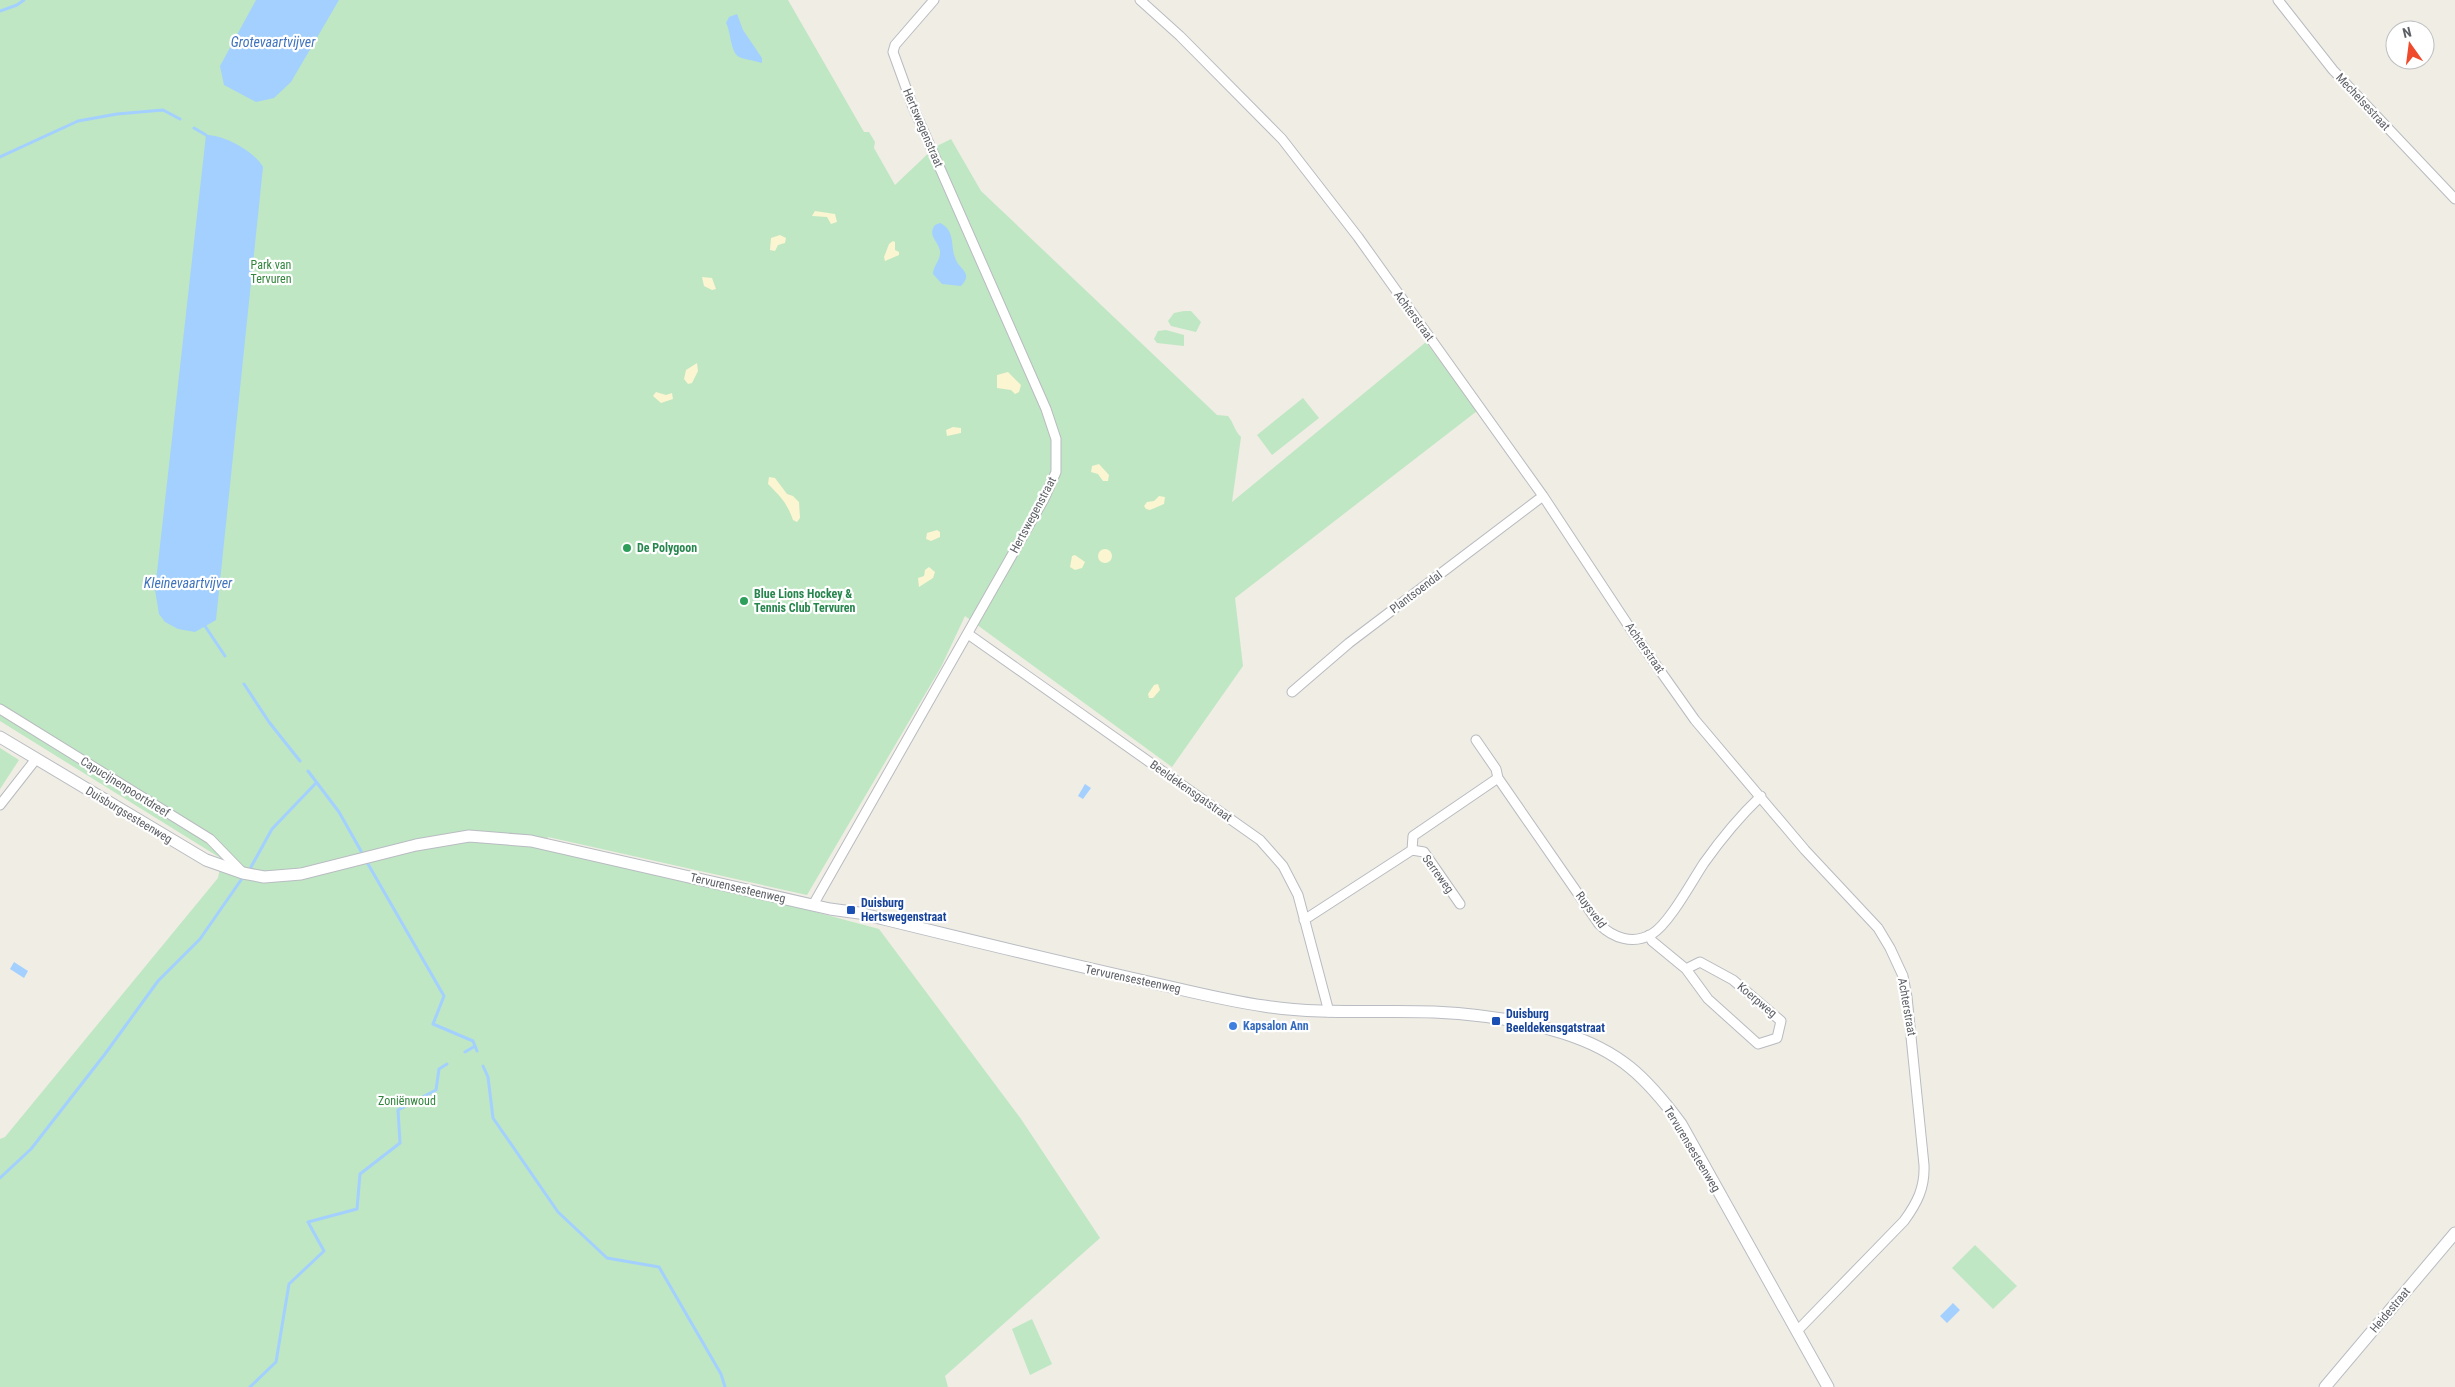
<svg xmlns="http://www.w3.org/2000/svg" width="2455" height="1387" font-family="'Roboto Condensed',sans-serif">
<rect width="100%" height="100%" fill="#efede4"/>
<path fill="#bfe7c3" d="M 0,0 L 788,0 L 864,132 L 869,132 L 875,142 L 874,148 L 895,185 L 935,147 L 951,139 L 981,191 L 1217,415 L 1228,416 C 1234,423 1234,430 1241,437 L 1232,502 L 1426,342 L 1477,411 L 1235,598 L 1243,666 L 1172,767 L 965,616 L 941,667 L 807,895 L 548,837 L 547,850 L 808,910 L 879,929 L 1021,1119 L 1100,1238 L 945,1376 L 948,1387 L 0,1387 L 0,1139 L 5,1137 L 218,878 L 222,859 L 0,721 Z
M 1184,311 L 1191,311 L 1201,322 L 1196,332 L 1171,326 L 1168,321 L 1174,313 Z
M 1166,330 L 1184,335 L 1184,346 L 1157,343 L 1154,339 L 1158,331 Z
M 1303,398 L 1319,418 L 1272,455 L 1257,435 Z
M 0,748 L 19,760 L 0,789 Z
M 1975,1245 L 2017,1286 L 1993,1309 L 1952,1268 Z
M 1032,1319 L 1052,1364 L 1030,1375 L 1012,1329 Z"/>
<path fill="#fbf5d2" d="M 815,211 L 835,214 L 837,222 L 831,224 L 827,217 L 812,216 Z
M 780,235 L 786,238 L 785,243 L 778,245 L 775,251 L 770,250 L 771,238 Z
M 893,241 L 895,242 L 895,250 L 899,252 L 899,255 L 885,261 L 884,257 L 889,244 Z
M 702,277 L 712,278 L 716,289 L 712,290 L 704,286 Z
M 697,363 L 698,371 L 692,383 L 688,384 L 684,379 L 686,370 Z
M 1008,372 L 1021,385 L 1019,392 L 1015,394 L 1011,390 L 997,388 L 997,375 Z
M 656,392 L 666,395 L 672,393 L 673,399 L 661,403 L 653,396 Z
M 953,427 L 961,428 L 961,433 L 947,436 L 946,430 Z
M 1099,464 L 1109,475 L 1108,481 L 1103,481 L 1098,474 L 1091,472 L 1092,466 Z
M 769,477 L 775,478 L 787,494 L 793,496 L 799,502 L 800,518 L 797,522 L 793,520 C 787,503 781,497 768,484 Z
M 1159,496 L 1165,497 L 1164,504 L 1150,510 L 1146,509 L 1144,506 L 1147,502 L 1154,501 Z
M 937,530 L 940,532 L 940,537 L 931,541 L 926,539 L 927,533 Z
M1098 556a7 7 0 1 1 14 0a7 7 0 1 1-14 0Z
M 1075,555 L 1085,562 L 1082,568 L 1075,570 L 1070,567 L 1072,556 Z
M 929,567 L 935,572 L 933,578 L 919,587 L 918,578 L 924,576 L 925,570 Z
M 1158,684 L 1160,690 L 1153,698 L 1149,698 L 1148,694 L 1154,685 Z"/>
<path fill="#a3d0ff" d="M 256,0 L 339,0 L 291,82 L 274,98 L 256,102 L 224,85 L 220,66 Z
M 737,14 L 743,30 L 762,58 L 762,63 C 756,61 743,59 739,57 C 730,51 731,32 726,23 L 729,17 Z
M 206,135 C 224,135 254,151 263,167 L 216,620 L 195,632 L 178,629 L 165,622 L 159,614 L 155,590 Z
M 940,223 C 957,231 949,248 957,262 C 959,266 965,270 966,275 C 967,279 964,283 961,286 L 942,284 L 933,274 C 933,266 941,260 940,251 C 938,240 927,236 935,225 Z
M 1085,784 L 1091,788 L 1083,799 L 1078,796 Z
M 14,962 L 28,971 L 24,978 L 10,969 Z
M 1953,1303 L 1960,1310 L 1947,1323 L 1940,1316 Z"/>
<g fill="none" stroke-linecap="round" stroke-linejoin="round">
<path stroke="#a3d0ff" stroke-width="3" d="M 0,11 L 17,5 L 24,0
M 194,128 L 206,135
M 0,157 L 78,121 L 117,114 L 163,110 L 180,119
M 205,626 L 225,656
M 244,684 L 269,722 L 300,761
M 308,771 L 339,812 L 361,851
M 368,864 L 444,996 L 433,1024 L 473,1041 L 477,1051
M 251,867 L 272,829 L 316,783
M 465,1052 L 475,1046
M 483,1066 L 488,1077 L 493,1118 L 558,1212 L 607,1258 L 659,1267 L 721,1374 L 725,1387
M 0,1178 L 31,1149 L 105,1054 L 158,981 L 200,939 L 241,880
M 250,1387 L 276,1362 L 289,1284 L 324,1251 L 308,1222 L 357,1209 L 360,1174 L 400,1143 L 398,1110 L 436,1090 L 439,1069 L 447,1064"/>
<defs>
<path id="street" d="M 1140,0 L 1180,36 L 1282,139 L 1358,237 L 1543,496 L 1632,631 L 1695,720 L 1805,850 L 1878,928 L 1890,948 L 1903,976 L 1907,997 L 1924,1165 C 1925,1188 1917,1203 1904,1221 L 1797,1331
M 2278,0 L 2333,70 L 2455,199
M 968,634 L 1260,840 L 1283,866 L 1298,895 L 1329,1012
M 1292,692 L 1349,643 L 1543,496
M 0,709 L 210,839 L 243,873
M 1476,740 L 1496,769 L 1498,778
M 0,805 L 36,759
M 1412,850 L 1424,852 L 1460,904
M 813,905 L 1044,499 L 1056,472 L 1056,439 L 1046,409 L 913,107 L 893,52 L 895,45 L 934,0
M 1304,920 L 1412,850 L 1413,836 L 1498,778 L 1599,924 C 1613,938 1633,945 1652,934 C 1669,924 1692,881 1704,863 C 1721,839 1739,817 1761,796
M 1649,935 L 1652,941 L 1686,969 L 1708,999 L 1758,1044 L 1777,1038 L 1781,1021 L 1733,980 L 1700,962 L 1686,969"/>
<path id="secondary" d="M 0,737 L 206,860 L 243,873 L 264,877 L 301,874 L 416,845 L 469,836 L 531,841 L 830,909 L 859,913 C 953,936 1046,959 1140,980 C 1181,989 1222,1000 1264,1006 C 1320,1015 1377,1010 1434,1012 C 1477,1014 1521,1020 1563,1033 C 1620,1051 1646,1077 1681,1124 L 1828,1387
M 2325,1387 L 2455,1233"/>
</defs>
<use href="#street" stroke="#b9bbc0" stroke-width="11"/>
<use href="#secondary" stroke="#b9bcc2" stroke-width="13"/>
<use href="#street" stroke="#fff" stroke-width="9"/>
<use href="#secondary" stroke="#fff" stroke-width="11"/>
</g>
<g fill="#2e9e5b" stroke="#fff" stroke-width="2">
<circle cx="627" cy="548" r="5"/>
<circle cx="744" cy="601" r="5"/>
</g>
<g fill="#1a4fb4" stroke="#fff" stroke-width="2">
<rect x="846" y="905" width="10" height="10" rx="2.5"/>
<rect x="1491" y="1016" width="10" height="10" rx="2.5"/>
</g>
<circle fill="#3f7fe0" stroke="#fff" stroke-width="2" cx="1233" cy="1026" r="5"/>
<g text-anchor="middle" stroke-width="4.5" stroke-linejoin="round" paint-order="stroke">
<g font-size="12" fill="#5c5f65" stroke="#fff">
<text transform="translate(2363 102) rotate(47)" y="4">Mechelsestraat</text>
<text transform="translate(923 128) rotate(67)" y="4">Hertswegenstraat</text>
<text transform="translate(1414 316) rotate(54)" y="4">Achterstraat</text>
<text transform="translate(1033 515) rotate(-62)" y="4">Hertswegenstraat</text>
<text transform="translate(1416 592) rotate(-37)" y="4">Plantsoendal</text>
<text transform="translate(1645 648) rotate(55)" y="4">Achterstraat</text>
<text transform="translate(125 787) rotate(32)" y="4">Capucijnenpoortdreef</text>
<text transform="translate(1191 791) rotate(35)" y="4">Beeldekensgatstraat</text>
<text transform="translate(129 815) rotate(31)" y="4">Duisburgsesteenweg</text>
<text transform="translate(1438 874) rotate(54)" y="4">Serreweg</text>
<text transform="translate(738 888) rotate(13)" y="4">Tervurensesteenweg</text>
<text transform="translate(1591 910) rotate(53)" y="4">Ruysveld</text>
<text transform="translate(1133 979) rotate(12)" y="4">Tervurensesteenweg</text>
<text transform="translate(1757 1000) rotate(40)" y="4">Koerpweg</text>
<text transform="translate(1907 1007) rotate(80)" y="4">Achterstraat</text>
<text transform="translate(1692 1149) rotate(59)" y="4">Tervurensesteenweg</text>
<text transform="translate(2390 1310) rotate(-50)" y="4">Heidestraat</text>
</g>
<g font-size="12" fill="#32853d" stroke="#fff">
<text x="271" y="269">Park van<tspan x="271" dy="14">Tervuren</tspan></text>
<text x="407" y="1105">Zoniënwoud</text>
</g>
<g font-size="12" font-weight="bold" fill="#27864d" stroke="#fff" text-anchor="start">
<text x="637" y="552">De Polygoon</text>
<text x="754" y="598">Blue Lions Hockey &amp;<tspan x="754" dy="14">Tennis Club Tervuren</tspan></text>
</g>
<g font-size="12" font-weight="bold" fill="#164399" stroke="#fff" text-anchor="start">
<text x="861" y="907">Duisburg<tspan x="861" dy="14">Hertswegenstraat</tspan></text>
<text x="1506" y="1018">Duisburg<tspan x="1506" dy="14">Beeldekensgatstraat</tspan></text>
</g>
<g font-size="12" font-weight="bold" fill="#366cbe" stroke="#fff" text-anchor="start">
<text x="1243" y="1030">Kapsalon Ann</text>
</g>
<g font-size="14" font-style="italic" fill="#4073bd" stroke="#fff">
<text x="273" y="47">Grotevaartvijver</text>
<text x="188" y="588">Kleinevaartvijver</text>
</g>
</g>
<g transform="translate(2410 45) rotate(346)"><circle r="24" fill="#ffffff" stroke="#bebfc1"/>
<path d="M0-4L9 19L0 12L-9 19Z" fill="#ee4a2b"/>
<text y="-8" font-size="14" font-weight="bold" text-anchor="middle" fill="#5c5f65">N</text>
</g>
</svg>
